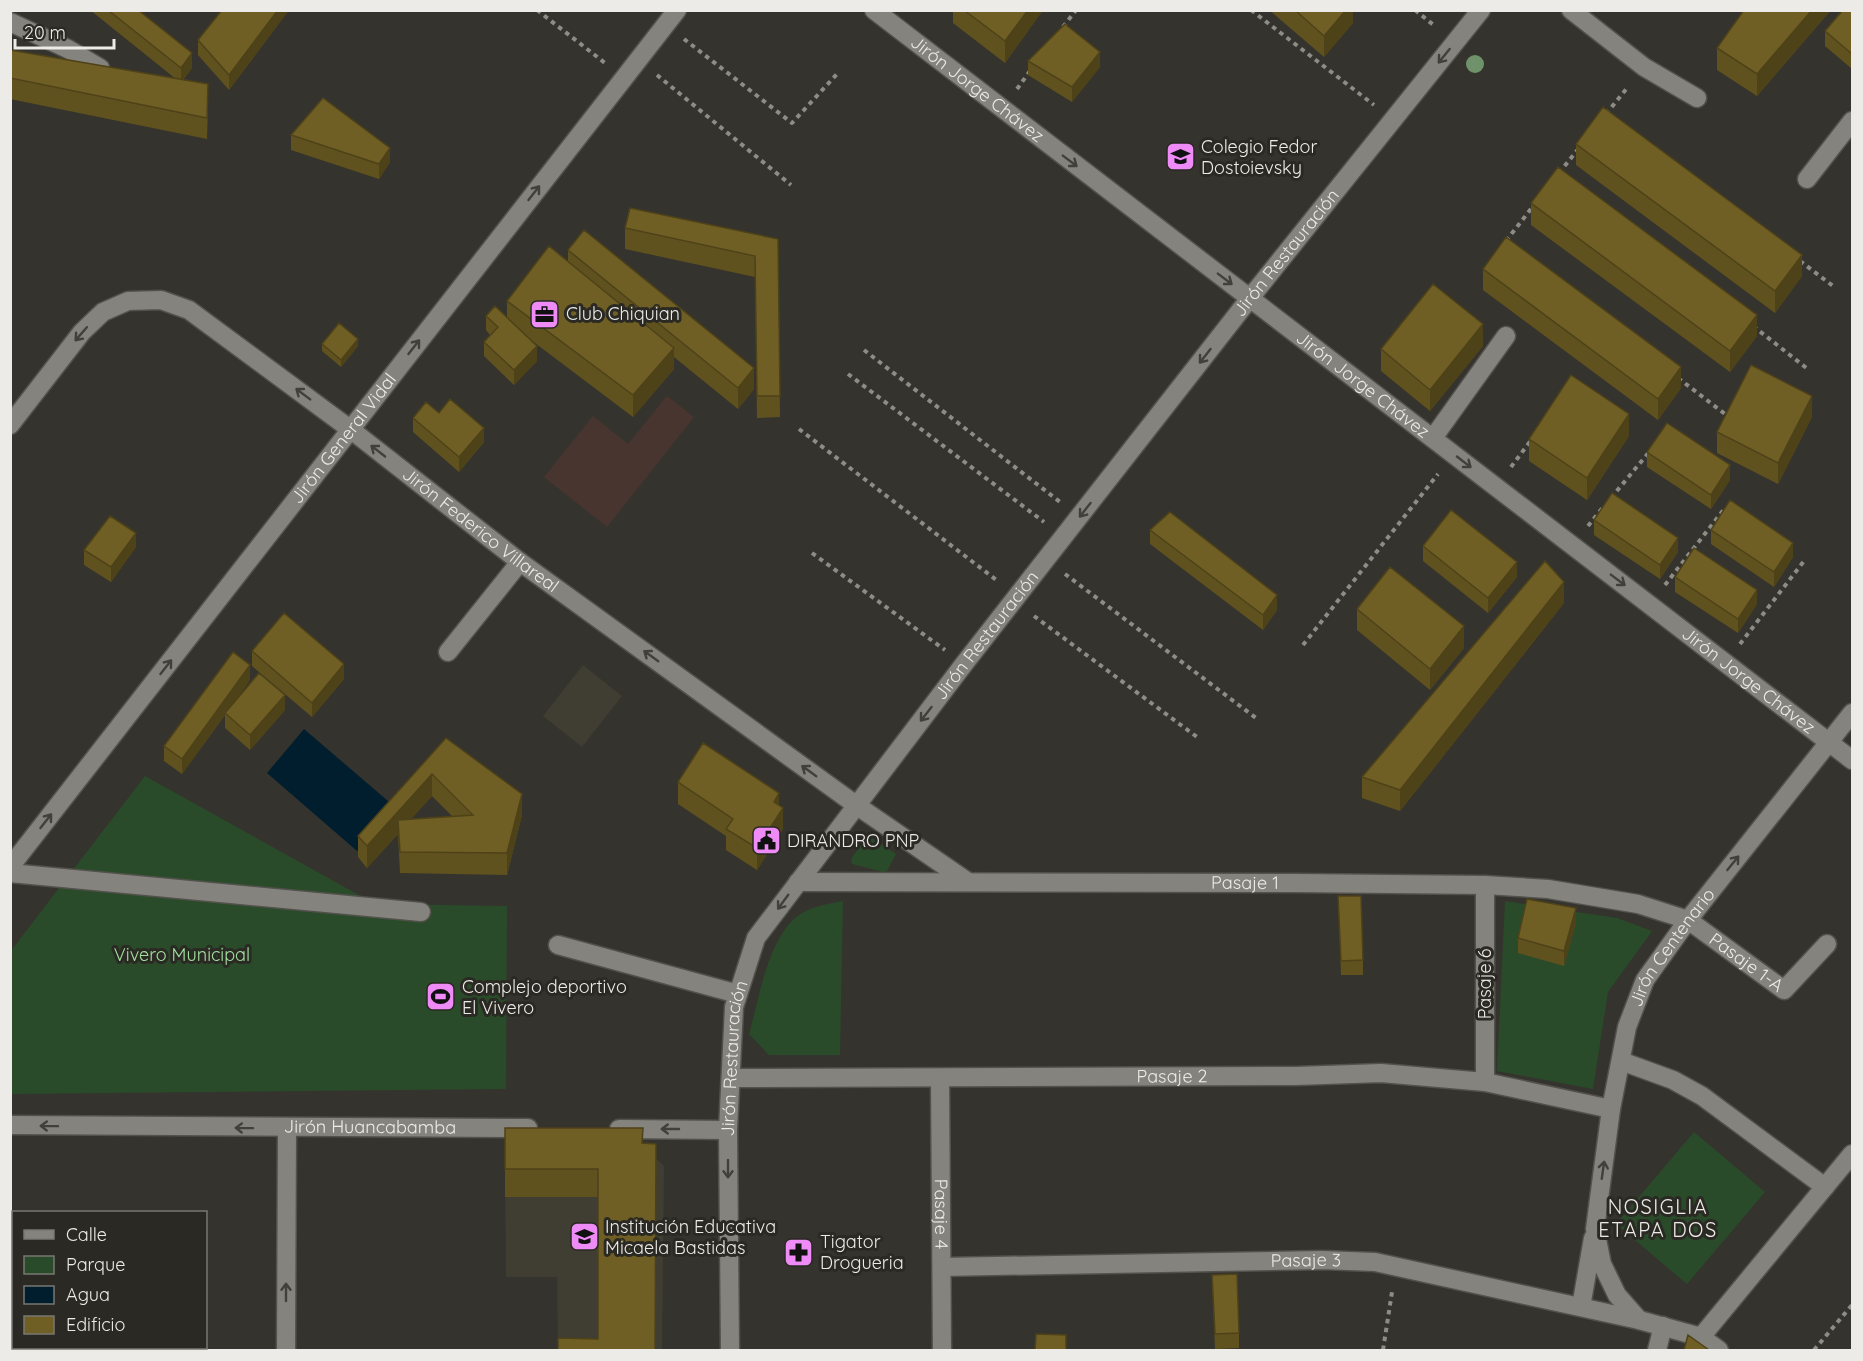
<svg xmlns="http://www.w3.org/2000/svg" width="1863" height="1361" font-family="Quicksand,sans-serif">
<rect width="100%" height="100%" fill="#35332d"/>
<path fill="#49352f" d="M 667,396 L 694,417 L 607,527 L 544,477 L 593,416 L 628,444 Z"/>
<path fill="#403d32" d="M 583,665 L 622,696 L 582,747 L 543,716 Z
M 505,1150 L 648,1150 L 664,1166 L 662,1350 L 558,1350 L 557,1277 L 506,1277 Z"/>
<path fill="#2a4b2a" d="M 145,776 L 375,904 L 507,906 L 506,1089 L 11,1094 L 10,952 Z
M 868,835 L 896,854 L 887,871 L 883,872 L 852,864 L 851,859 Z
M 843,901 L 840,1055 L 769,1055 L 749,1034 C 759,999 768,937 799,915 C 812,906 828,904 843,901 Z
M 1505,901 L 1617,918 L 1652,931 L 1608,992 L 1593,1089 L 1497,1071 Z
M 1694,1132 L 1765,1192 L 1687,1284 L 1616,1224 Z"/>
<path fill="#011e2f" d="M 304,729 L 395,807 L 357,851 L 267,773 Z"/>
<g fill="none" stroke-linecap="round" stroke-linejoin="round">
<defs>
<path id="lane" d="M 1571,10 L 1644,67 L 1697,98
M 10,22 L 68,49 L 100,68
M 1807,179 L 1852,121
M 1433,438 L 1506,336
M 448,652 L 520,562
M 10,873 L 421,912
M 558,945 L 738,994"/>
<g id="street">
<path id="s1" d="M 874,10 L 1852,760"/>
<path id="s2" d="M 10,425 L 82,332 L 103,312 L 128,301 L 161,300 L 189,310 L 350,429 L 520,562 L 856,805 L 968,882"/>
<path id="s3" d="M 10,867 L 677,10"/>
<path id="s4" d="M 798,882 L 1295,883 L 1485,885 L 1548,889 L 1638,904 L 1688,920 L 1784,990 L 1827,944"/>
<path d="M 1621,1061 L 1673,1080 L 1702,1096 L 1825,1187"/>
<path id="s5" d="M 731,1078 L 1296,1076 L 1381,1073 L 1485,1082 L 1611,1109"/>
<path id="s6" d="M 940,1078 L 942,1350"/>
<path d="M 1485,1082 L 1485,885"/>
<path id="s7" d="M 10,1125 L 528,1128"/>
<path d="M 619,1129 L 728,1130"/>
<path id="s8" d="M 942,1267 L 1322,1260 L 1375,1262 L 1639,1320 L 1701,1337 L 1719,1350"/>
<path d="M 1581,1307 L 1593,1238"/>
<path id="s9" d="M 1639,1320 L 1617,1295 L 1602,1264 L 1595,1229 L 1611,1109 L 1627,1027 L 1645,980 L 1688,920 L 1852,713"/>
<path d="M 1701,1337 L 1852,1154"/>
<path d="M 286,1350 L 287,1128"/>
<path id="s10" d="M 730,1350 L 728,1130 L 734,1007 L 756,938 L 964,664 L 1250,298 L 1481,10"/>
<path d="M 1657,1350 L 1663,1326"/>
</g>
</defs>
<use href="#lane" stroke="#52514c" stroke-width="21"/>
<use href="#street" stroke="#52514c" stroke-width="21"/>
<path stroke="#8e8c87" stroke-width="4" stroke-dasharray="4.5 4.5" stroke-linecap="butt" d="M 537,10 L 605,63
M 1251,10 L 1374,105
M 1415,10 L 1436,27
M 1063,27 L 1076,10
M 684,39 L 792,123 L 837,74
M 657,75 L 791,185
M 1017,89 L 1030,71
M 1606,114 L 1628,87
M 1559,173 L 1579,148
M 1506,241 L 1534,205
M 1800,261 L 1833,286
M 1753,326 L 1809,370
M 864,350 L 1060,502
M 848,374 L 1044,522
M 1678,378 L 1729,417
M 799,429 L 999,582
M 1511,467 L 1532,439
M 1611,498 L 1650,451
M 1588,526 L 1604,506
M 812,553 L 945,650
M 1065,574 L 1256,718
M 1665,585 L 1725,508
M 1034,616 L 1197,737
M 1740,644 L 1804,561
M 1303,645 L 1438,474
M 1383,1350 L 1392,1292
M 1814,1350 L 1852,1305"/>
<use href="#lane" stroke="#85837d" stroke-width="18"/>
<use href="#street" stroke="#85837d" stroke-width="18"/>
</g>
<circle fill="#70926b" cx="1475" cy="64" r="9"/>
<path fill="#60521f" fill-rule="evenodd" d="M 90,10 L 138,10 L 192,68 L 183,80 L 208,106 L 207,139 L 10,99 L 10,50 L 176,79 Z
M 289,10 L 229,90 L 198,55 L 198,40 Z
M 953,10 L 1043,10 L 1005,63 L 953,23 Z
M 1269,10 L 1353,10 L 1353,23 L 1324,57 Z
M 1831,10 L 1757,96 L 1717,70 L 1717,48 Z
M 1852,10 L 1852,69 L 1825,46 L 1825,31 Z
M 1028,61 L 1100,67 L 1072,102 L 1028,75 Z
M 291,135 L 390,162 L 379,179 L 291,150 Z
M 1576,144 L 1802,276 L 1775,313 L 1576,165 Z
M 1531,203 L 1757,336 L 1730,372 L 1531,225 Z
M 625,228 L 778,239 L 780,417 L 757,418 L 755,277 L 625,249 Z
M 568,250 L 754,389 L 738,409 L 674,357 L 674,369 L 633,417 L 527,337 L 537,361 L 514,385 L 484,356 L 484,342 L 490,335 L 486,330 L 486,316 L 507,318 L 507,301 L 568,262 Z
M 1483,269 L 1681,388 L 1658,420 L 1483,290 Z
M 322,344 L 358,346 L 341,367 L 322,351 Z
M 1483,346 L 1430,411 L 1381,371 L 1381,349 Z
M 439,413 L 484,442 L 459,472 L 413,432 L 413,418 Z
M 1812,417 L 1778,484 L 1717,453 L 1717,432 Z
M 1629,436 L 1587,500 L 1529,461 L 1529,439 Z
M 1647,452 L 1730,480 L 1711,509 L 1647,467 Z
M 1594,520 L 1678,552 L 1660,579 L 1594,535 Z
M 1150,530 L 1277,610 L 1263,630 L 1150,544 Z
M 1711,530 L 1793,557 L 1774,587 L 1711,544 Z
M 1423,546 L 1517,577 L 1488,613 L 1423,561 Z
M 136,547 L 111,582 L 84,565 L 84,550 Z
M 1675,577 L 1757,604 L 1738,633 L 1675,592 Z
M 1564,603 L 1400,811 L 1362,798 L 1362,777 Z
M 1357,609 L 1464,648 L 1430,690 L 1357,630 Z
M 252,651 L 344,679 L 312,717 L 252,666 Z
M 250,680 L 232,705 L 285,710 L 250,750 L 225,728 L 225,715 L 182,774 L 164,761 L 164,746 Z
M 446,738 L 522,815 L 507,875 L 400,873 L 398,834 L 367,868 L 358,857 L 358,836 ZM 432,796 L 453,817 L 411,819 Z
M 678,782 L 779,805 L 783,829 L 757,870 L 726,850 L 726,836 L 678,804 Z
M 1338,896 L 1363,960 L 1363,975 L 1341,975 Z
M 1576,923 L 1564,966 L 1518,953 L 1518,938 Z
M 505,1128 L 643,1128 L 598,1197 L 505,1197 Z
M 1212,1275 L 1239,1333 L 1239,1348 L 1215,1349 Z"/>
<path fill="#4e4219" d="M 278,10 L 289,10 L 229,90 L 229,75 Z
M 1028,10 L 1043,10 L 1005,63 L 1005,41 Z
M 1346,10 L 1353,10 L 1353,23 L 1324,57 L 1324,36 Z
M 1812,10 L 1831,10 L 1757,96 L 1757,74 Z
M 1100,52 L 1100,67 L 1072,102 L 1072,87 Z
M 192,53 L 192,68 L 181,82 L 181,68 Z
M 390,148 L 390,162 L 379,179 L 379,164 Z
M 1802,255 L 1802,276 L 1775,313 L 1775,291 Z
M 1757,315 L 1757,336 L 1730,372 L 1730,351 Z
M 1483,324 L 1483,346 L 1430,411 L 1430,390 Z
M 358,339 L 358,346 L 341,367 L 341,360 Z
M 537,346 L 537,361 L 514,385 L 514,370 Z
M 674,348 L 674,369 L 633,417 L 633,395 Z
M 1681,367 L 1681,388 L 1658,420 L 1658,399 Z
M 754,368 L 754,389 L 738,409 L 738,388 Z
M 1812,396 L 1812,417 L 1778,484 L 1778,463 Z
M 1629,414 L 1629,436 L 1587,500 L 1587,478 Z
M 484,428 L 484,442 L 459,472 L 459,457 Z
M 1730,465 L 1730,480 L 1711,509 L 1711,495 Z
M 136,533 L 136,547 L 111,582 L 111,567 Z
M 1678,538 L 1678,552 L 1660,579 L 1660,565 Z
M 1793,543 L 1793,557 L 1774,587 L 1774,572 Z
M 1517,562 L 1517,577 L 1488,613 L 1488,598 Z
M 1564,582 L 1564,603 L 1400,811 L 1400,790 Z
M 1757,590 L 1757,604 L 1738,633 L 1738,619 Z
M 1277,595 L 1277,610 L 1263,630 L 1263,615 Z
M 1464,626 L 1464,648 L 1430,690 L 1430,669 Z
M 344,664 L 344,679 L 312,717 L 312,703 Z
M 250,665 L 250,680 L 182,774 L 182,759 Z
M 285,695 L 285,710 L 250,750 L 250,735 Z
M 432,774 L 432,796 L 398,833 L 398,820 L 398,834 L 367,868 L 367,846 Z
M 779,793 L 779,814 L 783,808 L 783,829 L 757,870 L 757,848 L 774,802 Z
M 522,794 L 522,815 L 507,875 L 507,853 Z
M 1576,908 L 1576,923 L 1564,966 L 1564,951 Z"/>
<path fill="#705f24" stroke="#4e4219" stroke-width="1.5" d="M 108,10 L 138,10 L 192,53 L 181,68 Z
M 222,10 L 278,10 L 229,75 L 198,40 Z
M 964,10 L 1028,10 L 1005,41 Z
M 1295,10 L 1346,10 L 1324,36 Z
M 1744,10 L 1812,10 L 1757,74 L 1717,48 Z
M 1843,10 L 1852,10 L 1852,54 L 1825,31 Z
M 1065,24 L 1100,52 L 1072,87 L 1028,61 Z
M 10,50 L 208,84 L 207,118 L 10,78 Z
M 323,98 L 390,148 L 379,164 L 291,135 Z
M 1603,107 L 1802,255 L 1775,291 L 1576,144 Z
M 1558,167 L 1757,315 L 1730,351 L 1531,203 Z
M 630,208 L 778,239 L 780,396 L 757,396 L 755,256 L 625,228 Z
M 584,230 L 754,368 L 738,388 L 568,250 Z
M 1506,237 L 1681,367 L 1658,399 L 1483,269 Z
M 549,246 L 674,348 L 633,395 L 507,301 Z
M 1433,284 L 1483,324 L 1430,390 L 1381,349 Z
M 495,306 L 537,346 L 514,370 L 484,342 L 498,327 L 486,316 Z
M 339,323 L 358,339 L 341,360 L 322,344 Z
M 1751,365 L 1812,396 L 1778,463 L 1717,432 Z
M 1571,375 L 1629,414 L 1587,478 L 1529,439 Z
M 450,399 L 484,428 L 459,457 L 413,418 L 426,402 L 439,413 Z
M 1667,423 L 1730,465 L 1711,495 L 1647,452 Z
M 1612,493 L 1678,538 L 1660,565 L 1594,520 Z
M 1730,500 L 1793,543 L 1774,572 L 1711,530 Z
M 1451,510 L 1517,562 L 1488,598 L 1423,546 Z
M 1170,512 L 1277,595 L 1263,615 L 1150,530 Z
M 110,516 L 136,533 L 111,567 L 84,550 Z
M 1694,548 L 1757,590 L 1738,619 L 1675,577 Z
M 1545,561 L 1564,582 L 1400,790 L 1362,777 Z
M 1390,567 L 1464,626 L 1430,669 L 1357,609 Z
M 284,613 L 344,664 L 312,703 L 252,651 Z
M 233,652 L 250,665 L 182,759 L 164,746 Z
M 259,673 L 285,695 L 250,735 L 225,713 Z
M 446,738 L 522,794 L 507,853 L 400,852 L 398,820 L 473,815 L 432,774 L 367,846 L 358,836 Z
M 703,743 L 779,793 L 774,802 L 783,808 L 757,848 L 726,829 L 733,819 L 678,782 Z
M 1338,896 L 1361,896 L 1363,960 L 1341,961 Z
M 1527,899 L 1576,908 L 1564,951 L 1518,938 Z
M 505,1128 L 643,1128 L 642,1143 L 656,1144 L 655,1350 L 558,1350 L 558,1338 L 598,1339 L 598,1169 L 505,1169 Z
M 1237,1274 L 1239,1333 L 1215,1334 L 1212,1275 Z
M 1036,1334 L 1066,1335 L 1066,1350 L 1035,1350 Z
M 1688,1335 L 1709,1350 L 1684,1350 Z"/>
<defs><path id="oneway-shaft" d="M-6 0H5M1.5-3L5.5 0L1.5 3" fill="none" stroke-width="1.6" stroke-linecap="round" stroke-linejoin="round" transform="scale(1.5)"/></defs>
<g stroke="#41403a">
<use href="#oneway-shaft" transform="translate(1444 56) rotate(129)"/>
<use href="#oneway-shaft" transform="translate(1070 161) rotate(37)"/>
<use href="#oneway-shaft" transform="translate(534 193) rotate(-52)"/>
<use href="#oneway-shaft" transform="translate(1225 279) rotate(37)"/>
<use href="#oneway-shaft" transform="translate(81 334) rotate(131)"/>
<use href="#oneway-shaft" transform="translate(414 347) rotate(-52)"/>
<use href="#oneway-shaft" transform="translate(1205 356) rotate(128)"/>
<use href="#oneway-shaft" transform="translate(303 394) rotate(-143)"/>
<use href="#oneway-shaft" transform="translate(378 451) rotate(-142)"/>
<use href="#oneway-shaft" transform="translate(1464 462) rotate(38)"/>
<use href="#oneway-shaft" transform="translate(1085 510) rotate(128)"/>
<use href="#oneway-shaft" transform="translate(1618 580) rotate(37)"/>
<use href="#oneway-shaft" transform="translate(651 656) rotate(-144)"/>
<use href="#oneway-shaft" transform="translate(166 667) rotate(-52)"/>
<use href="#oneway-shaft" transform="translate(926 714) rotate(128)"/>
<use href="#oneway-shaft" transform="translate(809 771) rotate(-144)"/>
<use href="#oneway-shaft" transform="translate(46 821) rotate(-52)"/>
<use href="#oneway-shaft" transform="translate(1733 863) rotate(-51)"/>
<use href="#oneway-shaft" transform="translate(783 902) rotate(126)"/>
<use href="#oneway-shaft" transform="translate(49 1126) rotate(-179)"/>
<use href="#oneway-shaft" transform="translate(244 1128) rotate(-179)"/>
<use href="#oneway-shaft" transform="translate(670 1129) rotate(-180)"/>
<use href="#oneway-shaft" transform="translate(728 1169) rotate(90)"/>
<use href="#oneway-shaft" transform="translate(1603 1170) rotate(-82)"/>
<use href="#oneway-shaft" transform="translate(286 1292) rotate(-90)"/>
</g>
<defs>
<symbol id="school-square" viewBox="-11 -11 22 22"><rect x="-9" y="-9" width="18" height="18" rx="4" fill="#ef8bf6" stroke="#2a2923"/><path d="M0-5L7-2L0 1L-7-2ZM-4 1L0 2.5L4 1V4Q0 6-4 4Z" fill="#111"/></symbol>
<symbol id="office-square" viewBox="-11 -11 22 22"><rect x="-9" y="-9" width="18" height="18" rx="4" fill="#ef8bf6" stroke="#2a2923"/><path d="M-6-3h4V-5.5h4V-3h4V5H-6ZM-1-4.5V-3h2v-1.5ZM-6 0V1H6V0Z" fill="#111"/></symbol>
<symbol id="civic-square" viewBox="-11 -11 22 22"><rect x="-9" y="-9" width="18" height="18" rx="4" fill="#ef8bf6" stroke="#2a2923"/><path d="M-.6-6.5H3V-4.5H.6V-3L4-1V1h2V6H-6V1h2V-1L-.6-3ZM-1.2 2.5V6h2.4V2.5Z" fill="#111"/></symbol>
<symbol id="stadium-square" viewBox="-11 -11 22 22"><rect x="-9" y="-9" width="18" height="18" rx="4" fill="#ef8bf6" stroke="#2a2923"/><path d="M0-5a6.5 5 0 1 0 0 10a6.5 5 0 1 0 0-10ZM-3.5-1.8h7v3.6h-7Z" fill="#111"/></symbol>
<symbol id="pharmacy-square" viewBox="-11 -11 22 22"><rect x="-9" y="-9" width="18" height="18" rx="4" fill="#ef8bf6" stroke="#2a2923"/><path d="M-2-6h4v4h4v4h-4v4h-4v-4h-4v-4h4Z" fill="#111"/></symbol>
</defs>
<g fill-rule="evenodd">
<use href="#school-square" x="1164" y="140" width="33" height="33"/>
<use href="#office-square" x="528" y="298" width="33" height="33"/>
<use href="#civic-square" x="750" y="824" width="33" height="33"/>
<use href="#stadium-square" x="424" y="980" width="33" height="33"/>
<use href="#school-square" x="568" y="1220" width="33" height="33"/>
<use href="#pharmacy-square" x="782" y="1236" width="33" height="33"/>
</g>
<g text-anchor="middle" stroke-width="6" stroke-linejoin="round" paint-order="stroke">
<g font-size="18" fill="#ecebe7" stroke="#2a2923">
<text dy="6" stroke="none"><textPath href="#s1" startOffset="130">Jirón Jorge Chávez</textPath></text>
<text dy="6" stroke="none"><textPath href="#s10" startOffset="1282">Jirón Restauración</textPath></text>
<text dy="6" stroke="none"><textPath href="#s1" startOffset="616">Jirón Jorge Chávez</textPath></text>
<text dy="6" stroke="none"><textPath href="#s3" startOffset="543">Jirón General Vidal</textPath></text>
<text dy="6" stroke="none"><textPath href="#s2" startOffset="602">Jirón Federico Villareal</textPath></text>
<text dy="6" stroke="none"><textPath href="#s10" startOffset="796">Jirón Restauración</textPath></text>
<text dy="6" stroke="none"><textPath href="#s1" startOffset="1102">Jirón Jorge Chávez</textPath></text>
<text dy="6" stroke="none"><textPath href="#s4" startOffset="447">Pasaje 1</textPath></text>
<text dy="6" stroke="none"><textPath href="#s9" startOffset="400">Jirón Centenario</textPath></text>
<text dy="6" stroke="none"><textPath href="#s4" startOffset="966">Pasaje 1-A</textPath></text>
<text transform="translate(1485 984) rotate(-90)" y="6">Pasaje 6</text>
<text dy="6" stroke="none"><textPath href="#s10" startOffset="292">Jirón Restauración</textPath></text>
<text dy="6" stroke="none"><textPath href="#s5" startOffset="441">Pasaje 2</textPath></text>
<text dy="6" stroke="none"><textPath href="#s7" startOffset="360">Jirón Huancabamba</textPath></text>
<text dy="6" stroke="none"><textPath href="#s6" startOffset="136">Pasaje 4</textPath></text>
<text dy="6" stroke="none"><textPath href="#s8" startOffset="364">Pasaje 3</textPath></text>
</g>
<g font-size="18" fill="#ecebe7" stroke="#2a2923" text-anchor="start">
<text x="1201" y="153">Colegio Fedor<tspan x="1201" dy="21">Dostoievsky</tspan></text>
<text x="566" y="320">Club Chiquian</text>
<text x="787" y="847">DIRANDRO PNP</text>
<text x="462" y="993">Complejo deportivo<tspan x="462" dy="21">El Vivero</tspan></text>
<text x="605" y="1233">Institución Educativa<tspan x="605" dy="21">Micaela Bastidas</tspan></text>
<text x="820" y="1248">Tigator<tspan x="820" dy="21">Drogueria</tspan></text>
</g>
<g font-size="18" fill="#a0e09e" stroke="#2a2923">
<text x="182" y="961">Vivero Municipal</text>
</g>
<g font-size="20" letter-spacing="1.5" fill="#ecebe7" stroke="#2a2923">
<text x="1658" y="1214">NOSIGLIA<tspan x="1658" dy="23">ETAPA DOS</tspan></text>
</g>
</g>
<rect width="1863" height="1361" fill="none" stroke="#ecebe7" stroke-width="24"/>
<rect x="12" y="1211" width="195" height="138" fill="#2a2923" stroke="#787771" stroke-width="1.5"/>
<rect x="24" y="1230" width="30" height="9" fill="#85837d" stroke="#787771" stroke-width="1.5"/>
<text x="66" y="1241" font-size="18" fill="#ecebe7">Calle</text>
<rect x="24" y="1256" width="30" height="18" fill="#2a4b2a" stroke="#787771" stroke-width="1.5"/>
<text x="66" y="1271" font-size="18" fill="#ecebe7">Parque</text>
<rect x="24" y="1286" width="30" height="18" fill="#011e2f" stroke="#787771" stroke-width="1.5"/>
<text x="66" y="1301" font-size="18" fill="#ecebe7">Agua</text>
<rect x="24" y="1316" width="30" height="18" fill="#705f24" stroke="#787771" stroke-width="1.5"/>
<text x="66" y="1331" font-size="18" fill="#ecebe7">Edificio</text>
<path d="M15 39v9h99v-9" fill="none" stroke="#ecebe7" stroke-width="3"/>
<text x="24" y="39" font-size="18" fill="#ecebe7" stroke="#2a2923" stroke-width="4.5" paint-order="stroke">20 m</text>
</svg>
